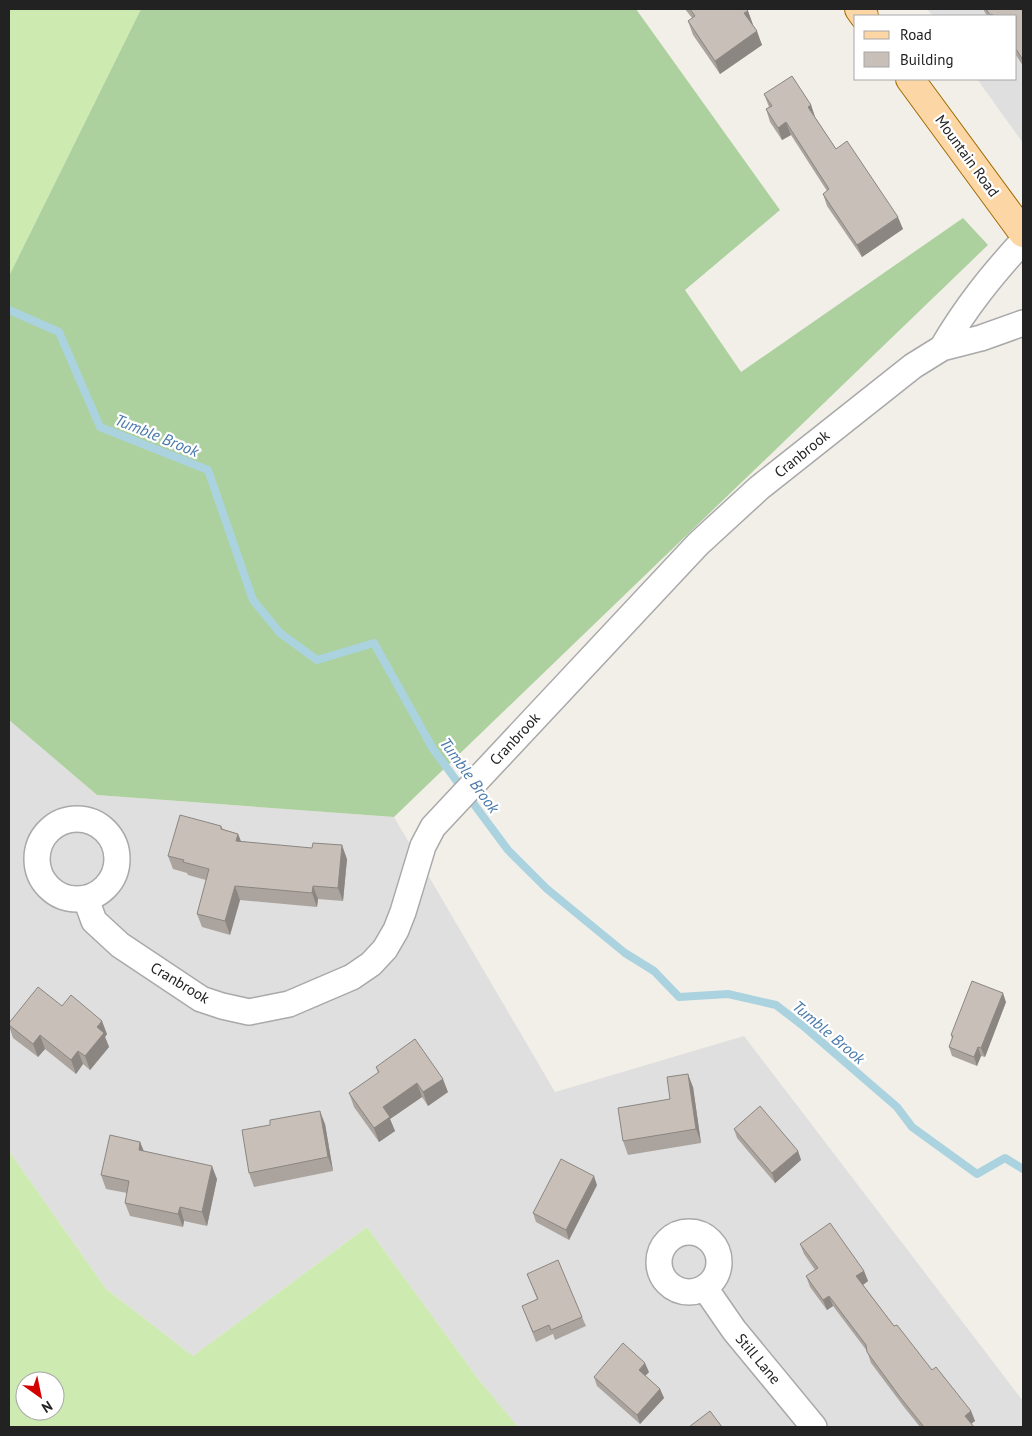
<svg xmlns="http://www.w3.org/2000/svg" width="1032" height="1436" font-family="'PT Sans',sans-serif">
<rect width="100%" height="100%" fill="#f2efe9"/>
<path fill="#e0dfdf" d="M 927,9 L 1023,9 L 1023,143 L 977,79 L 1016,79 L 1016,16 L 933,16 Z
M 9,720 L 97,795 L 394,817 L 555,1092 L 744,1036 L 1023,1401 L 1023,1427 L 518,1427 L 479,1380 L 367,1227 L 193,1356 L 106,1289 L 9,1151 Z"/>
<path fill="#cdebb0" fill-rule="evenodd" d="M 9,9 L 141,9 L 9,276 Z
M 9,1151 L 106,1289 L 193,1356 L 367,1227 L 479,1380 L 518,1427 L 9,1427 ZM 25,1381 L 55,1381 L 55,1411 L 25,1411 Z"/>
<path fill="#add19e" d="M 141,9 L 636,9 L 780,210 L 685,290 L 741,372 L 963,218 L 988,245 L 394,817 L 97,795 L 9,720 L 9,276 Z"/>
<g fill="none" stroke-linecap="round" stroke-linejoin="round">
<path stroke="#aad3df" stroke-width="8" d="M 9,310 L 59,332 L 100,427 L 208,470 L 253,600 L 280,633 L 317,660 L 374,643 L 433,749 L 508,850 L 547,889 L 625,953 L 654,971 L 679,997 L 728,994 L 776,1005 L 802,1025 L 897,1107 L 912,1127 L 977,1174 L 1005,1158 L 1023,1169"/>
<defs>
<path id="minor" d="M 942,348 C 966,307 991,276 1023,241
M37 859a40 40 0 1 1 80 0a40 40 0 1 1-80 0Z
M 86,899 L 94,921 L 120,945 L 201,999 L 222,1006 L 249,1012 L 289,1004 L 352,977 L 371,964 L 385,949 L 396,930 L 403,912 L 423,846 L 433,827 L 698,544 L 759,488 L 913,366 L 942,348 L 981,338 L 1023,323
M659 1262a30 30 0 1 1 60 0a30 30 0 1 1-60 0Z
M 705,1288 L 734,1330 L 814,1427"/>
<path id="major" d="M 859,9 L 864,16
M 910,79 L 1023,233"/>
</defs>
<use href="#minor" stroke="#a9a9a9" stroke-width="28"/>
<use href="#major" stroke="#a06b00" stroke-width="30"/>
<use href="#minor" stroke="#fff" stroke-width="25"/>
<use href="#major" stroke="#fcd6a4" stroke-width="28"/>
</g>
<path fill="#aba49e" d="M 685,9 L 746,9 L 748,11 L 753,25 L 762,45 L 720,74 L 693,35 L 688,21 L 692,18 Z
M 983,9 L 1023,9 L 1023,66 L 1016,55 L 1016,16 L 987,16 Z
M 764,94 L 811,105 L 815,117 L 836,149 L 903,229 L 862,257 L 827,206 L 823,194 L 827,191 L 791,135 L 782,140 L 770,122 L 766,109 L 769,107 Z
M 221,826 L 223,829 L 238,834 L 241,841 L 347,859 L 343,901 L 318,899 L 317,907 L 240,900 L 230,935 L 202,927 L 197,914 L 206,880 L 188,875 L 187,873 L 173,869 L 168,856 Z
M 1006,1002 L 985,1057 L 981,1056 L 977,1066 L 952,1056 L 949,1047 L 952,1039 L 951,1035 Z
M 62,1006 L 107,1034 L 105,1037 L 109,1047 L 90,1070 L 83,1064 L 76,1074 L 45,1049 L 38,1057 L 13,1038 L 9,1026 L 9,1023 Z
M 376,1067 L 448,1092 L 428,1106 L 422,1097 L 390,1119 L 395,1131 L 379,1142 L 354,1107 L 349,1093 L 378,1073 Z
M 693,1087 L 701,1143 L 628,1155 L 623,1141 L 670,1099 Z
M 325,1124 L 333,1171 L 254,1187 L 249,1173 Z
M 734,1129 L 798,1151 L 801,1160 L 775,1183 L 737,1138 Z
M 140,1142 L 144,1151 L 217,1179 L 207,1226 L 184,1221 L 183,1227 L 130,1216 L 125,1203 L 127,1193 L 106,1189 L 101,1175 Z
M 597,1185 L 569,1240 L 536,1222 L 533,1213 Z
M 800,1244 L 864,1271 L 868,1281 L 863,1285 L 894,1326 L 932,1370 L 971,1411 L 975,1421 L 971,1424 L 974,1427 L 920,1427 L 904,1407 L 871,1363 L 867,1351 L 833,1306 L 827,1310 L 810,1287 L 806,1276 L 815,1270 L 804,1254 Z
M 527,1274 L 582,1317 L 586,1326 L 555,1340 L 553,1334 L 536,1342 L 522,1306 L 537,1299 Z
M 649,1372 L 645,1376 L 660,1389 L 664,1398 L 640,1424 L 597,1386 L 594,1377 Z"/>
<path fill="#8b8681" d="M 748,11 L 753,25 L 749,27 L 744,13 Z
M 757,31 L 762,45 L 720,74 L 715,61 Z
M 811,105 L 815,117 L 808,107 Z
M 786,122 L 791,135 L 782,140 L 778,128 Z
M 898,217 L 903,229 L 862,257 L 857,245 Z
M 238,834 L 243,847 L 236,841 Z
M 342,845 L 347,859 L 343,901 L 338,888 Z
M 235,886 L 240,900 L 230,935 L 225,921 Z
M 313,886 L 318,899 L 317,907 L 312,893 Z
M 1003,993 L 1006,1002 L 985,1057 L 981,1048 Z
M 102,1021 L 107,1034 L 105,1037 L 109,1047 L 90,1070 L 85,1056 L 97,1027 Z
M 40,1035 L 45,1049 L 38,1057 L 33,1044 Z
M 978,1047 L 981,1056 L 977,1066 L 974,1057 Z
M 78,1051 L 83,1064 L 76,1074 L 71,1060 Z
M 688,1074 L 693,1087 L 701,1143 L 696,1129 Z
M 443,1079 L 448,1092 L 428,1106 L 423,1092 Z
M 417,1083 L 422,1097 L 390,1119 L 395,1131 L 379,1142 L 374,1128 L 383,1107 Z
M 320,1111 L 325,1124 L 333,1171 L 328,1157 Z
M 140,1142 L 145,1155 L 139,1150 Z
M 798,1151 L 801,1160 L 775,1183 L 772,1173 Z
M 212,1166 L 217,1179 L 207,1226 L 202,1212 Z
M 594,1176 L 597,1185 L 569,1240 L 566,1230 Z
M 180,1207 L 184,1221 L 183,1227 L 178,1214 Z
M 864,1271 L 868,1281 L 860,1287 L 856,1276 Z
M 829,1296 L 833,1306 L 827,1310 L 823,1300 Z
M 645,1363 L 649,1372 L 642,1379 L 639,1370 Z
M 660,1389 L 664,1398 L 640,1424 L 637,1415 Z
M 971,1411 L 975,1421 L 968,1426 L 965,1416 Z"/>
<path fill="#c7bfb8" stroke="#8b8681" d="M 690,9 L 746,9 L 748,11 L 744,13 L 757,31 L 715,61 L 688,21 L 695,16 Z
M 986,9 L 1023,9 L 1023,60 L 1016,49 L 1016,16 L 994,16 L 992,14 L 990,15 Z
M 792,76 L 811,105 L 808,107 L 836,149 L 847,141 L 898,217 L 857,245 L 823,194 L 829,189 L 786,122 L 778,128 L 766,109 L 772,106 L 764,94 Z
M 180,815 L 221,826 L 221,829 L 238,834 L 236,841 L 312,848 L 313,843 L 342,845 L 338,888 L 313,886 L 312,893 L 235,886 L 225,921 L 197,914 L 209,869 L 183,862 L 184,860 L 168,856 Z
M 972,981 L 1003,993 L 981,1048 L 978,1047 L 974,1057 L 949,1047 L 953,1036 L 951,1035 Z
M 38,987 L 62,1006 L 71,995 L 102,1021 L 97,1027 L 104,1033 L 85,1056 L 78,1051 L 71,1060 L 40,1035 L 33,1044 L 9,1025 L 9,1023 Z
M 415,1039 L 443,1079 L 423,1092 L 417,1083 L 383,1107 L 390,1117 L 374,1128 L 349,1093 L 379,1072 L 376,1067 Z
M 688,1074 L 696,1129 L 623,1141 L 618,1108 L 670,1099 L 667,1077 Z
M 760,1106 L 798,1151 L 772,1173 L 734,1129 Z
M 320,1111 L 328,1157 L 249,1173 L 242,1130 L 270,1125 L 270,1120 Z
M 110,1135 L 140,1142 L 139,1150 L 212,1166 L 202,1212 L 180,1207 L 178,1214 L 125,1203 L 129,1181 L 101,1175 Z
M 561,1159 L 594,1176 L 566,1230 L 533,1213 Z
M 830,1223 L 864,1271 L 856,1276 L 894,1326 L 897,1325 L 932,1370 L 936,1367 L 971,1411 L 965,1416 L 974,1427 L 924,1427 L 900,1397 L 867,1352 L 866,1345 L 829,1296 L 823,1300 L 806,1276 L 818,1268 L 800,1244 Z
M 558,1260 L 582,1317 L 551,1330 L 549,1325 L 533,1332 L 522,1306 L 538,1299 L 527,1274 Z
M 623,1343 L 645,1363 L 639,1370 L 660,1389 L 637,1415 L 594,1377 Z
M 710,1411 L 722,1427 L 689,1427 Z"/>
<g text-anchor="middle" stroke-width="4.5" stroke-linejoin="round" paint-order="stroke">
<g font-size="15" fill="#222" stroke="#fff">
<text transform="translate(967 156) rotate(54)" y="5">Mountain Road</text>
<text transform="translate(802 454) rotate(-39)" y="5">Cranbrook</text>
<text transform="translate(515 739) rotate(-47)" y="5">Cranbrook</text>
<text transform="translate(180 983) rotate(31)" y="5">Cranbrook</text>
<text transform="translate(758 1359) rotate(50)" y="5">Still Lane</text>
</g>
<g font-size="16" font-style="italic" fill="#4a7aab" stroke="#fff">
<text transform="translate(157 435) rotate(22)" y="6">Tumble Brook</text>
<text transform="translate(470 775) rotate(54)" y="6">Tumble Brook</text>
<text transform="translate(829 1032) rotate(40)" y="6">Tumble Brook</text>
</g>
</g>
<rect width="1032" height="1436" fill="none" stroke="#222222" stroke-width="20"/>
<rect x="854" y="15" width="162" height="65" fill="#ffffff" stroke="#a7a7a7"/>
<rect x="864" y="31" width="25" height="8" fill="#fcd6a4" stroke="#a7a7a7"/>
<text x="900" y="40" font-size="15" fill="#222222">Road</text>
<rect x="864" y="52" width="25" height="15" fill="#c7bfb8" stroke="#a7a7a7"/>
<text x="900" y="65" font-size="15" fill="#222222">Building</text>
<g transform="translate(40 1396) rotate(147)"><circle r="24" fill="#ffffff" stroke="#a7a7a7"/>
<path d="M0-4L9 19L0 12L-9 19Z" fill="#d40000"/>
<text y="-8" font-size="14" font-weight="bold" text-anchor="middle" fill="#222222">N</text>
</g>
</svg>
